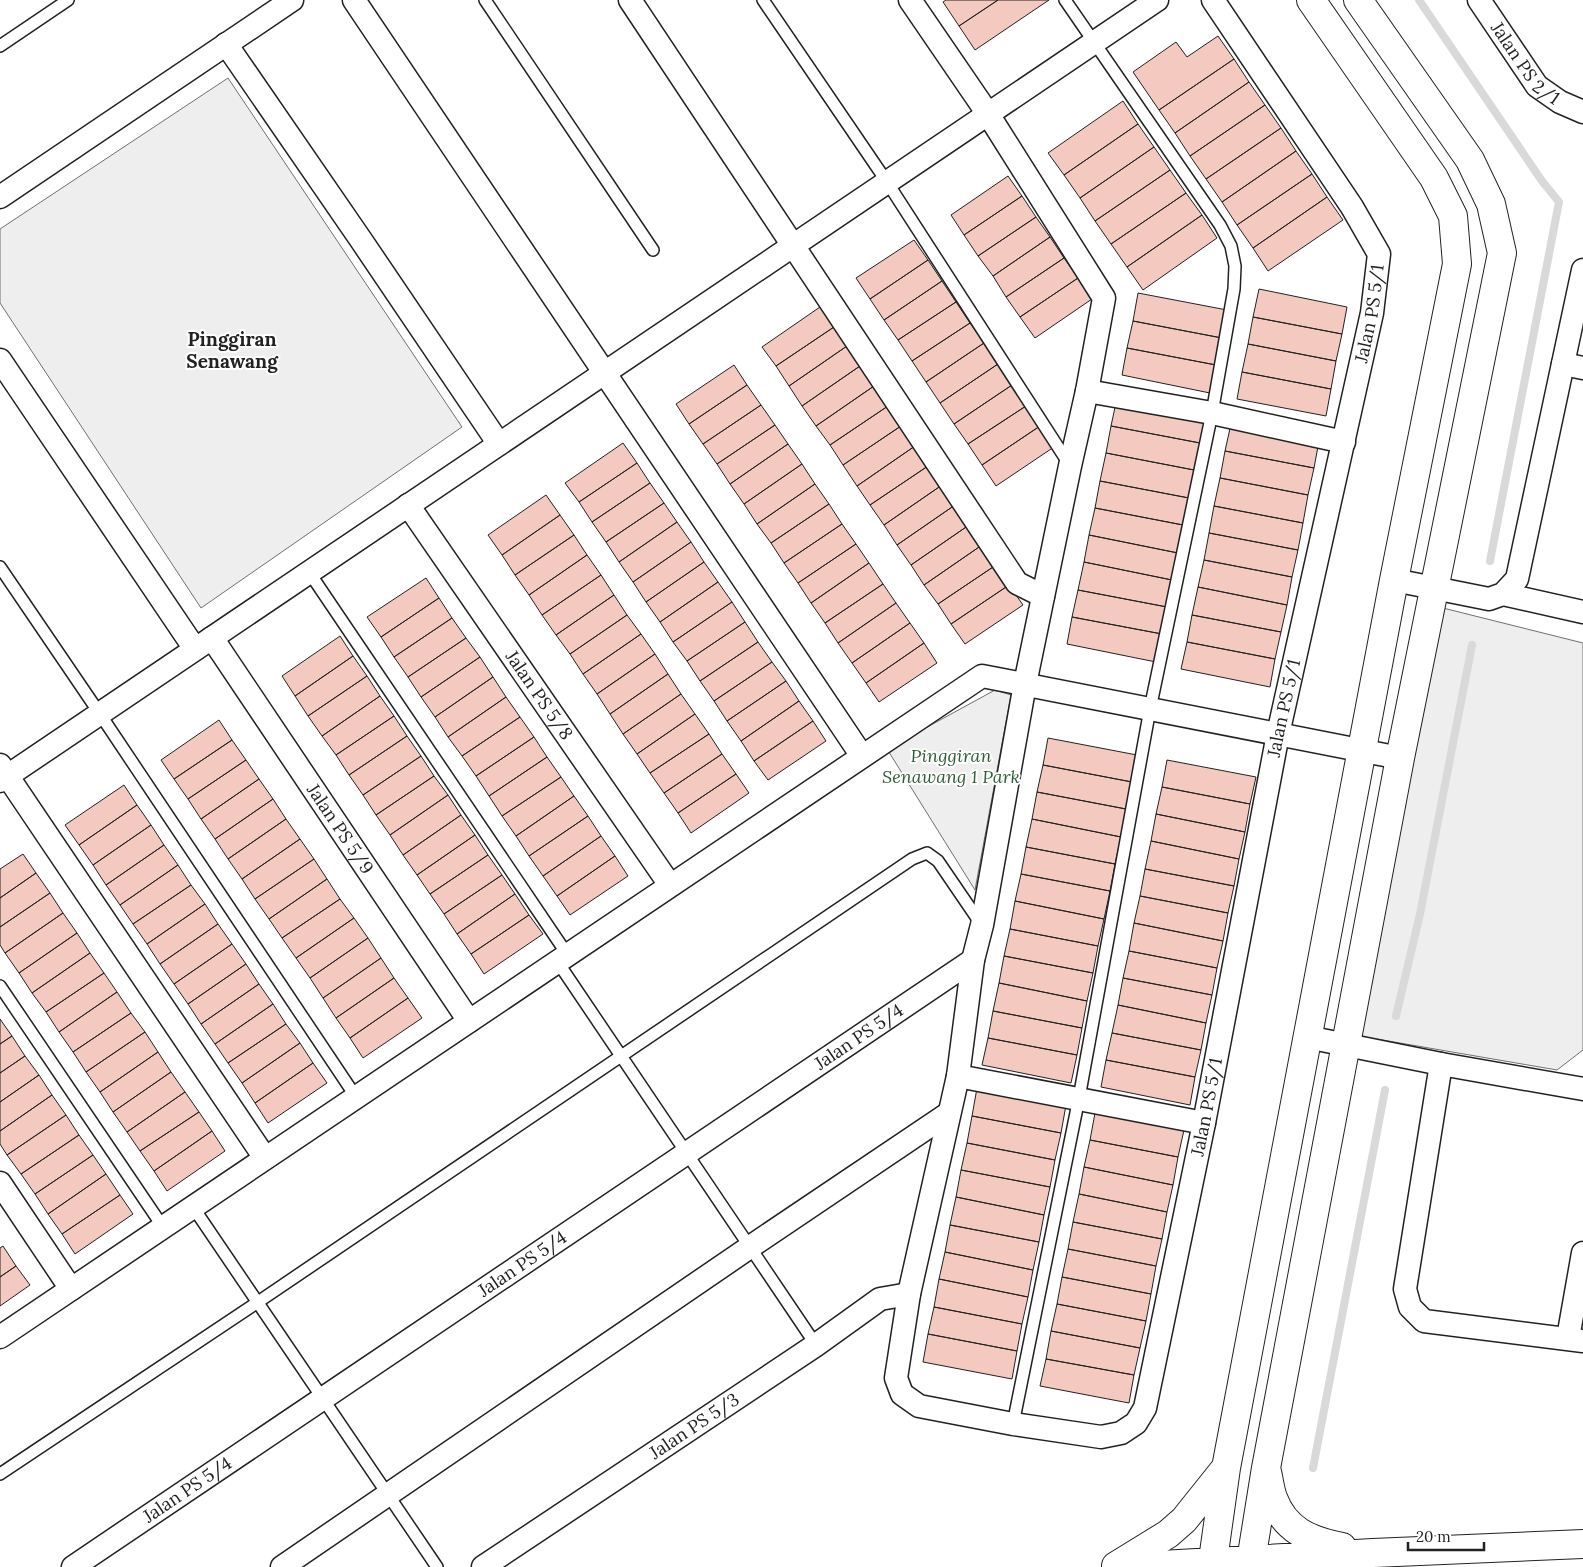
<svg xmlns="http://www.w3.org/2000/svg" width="1583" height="1567" font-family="Lora,serif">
<rect width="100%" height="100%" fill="#fff"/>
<path fill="#eee" stroke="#6f6f6f" d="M 228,78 L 462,427 L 201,608 L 0,303 L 0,229 Z
M 1443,608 L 1583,643 L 1583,1050 L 1557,1070 L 1359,1036 Z
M 995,690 L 1011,695 L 975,890 L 887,749 Z"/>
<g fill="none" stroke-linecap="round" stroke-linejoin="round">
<path stroke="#d9d9d9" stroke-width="8" d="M 1419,0 L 1542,181 L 1559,202 L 1490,561
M 1396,1016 L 1420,914 L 1472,645
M 1313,1468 L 1385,1090"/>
</g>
<path fill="#f3c9c0" stroke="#222" d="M 946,0 L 998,0 L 959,26 L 943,2 Z
M 998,0 L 1049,0 L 975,50 L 959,26 Z
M 1218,36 L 1234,59 L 1159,110 L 1133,72 L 1176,42 L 1187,57 Z
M 1234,59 L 1249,82 L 1175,133 L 1159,110 Z
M 1249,82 L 1265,105 L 1190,156 L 1175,133 Z
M 1123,101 L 1138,124 L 1064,175 L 1048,153 Z
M 1265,105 L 1281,128 L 1206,179 L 1190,156 Z
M 1138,124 L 1154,147 L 1080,198 L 1064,175 Z
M 1281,128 L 1296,151 L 1222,202 L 1206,179 Z
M 1154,147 L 1170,170 L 1095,221 L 1080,198 Z
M 1296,151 L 1312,174 L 1237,225 L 1222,202 Z
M 1170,170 L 1186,193 L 1111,244 L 1095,221 Z
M 1312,174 L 1327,197 L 1253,248 L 1237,225 Z
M 1008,176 L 1022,196 L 964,235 L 951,215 Z
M 1186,193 L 1202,215 L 1127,267 L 1111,244 Z
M 1022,196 L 1036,217 L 978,256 L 964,235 Z
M 1327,197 L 1343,220 L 1268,271 L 1253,248 Z
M 1202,215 L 1217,238 L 1143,290 L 1127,267 Z
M 1036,217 L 1050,237 L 993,276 L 978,256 Z
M 1050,237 L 1064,258 L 1006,297 L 993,276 Z
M 914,240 L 928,260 L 870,299 L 856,278 Z
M 1064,258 L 1078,278 L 1020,317 L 1006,297 Z
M 928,260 L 942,281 L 884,320 L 870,299 Z
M 1078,278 L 1092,299 L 1035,338 L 1020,317 Z
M 942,281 L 956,302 L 898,340 L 884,320 Z
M 1259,289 L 1347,307 L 1342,334 L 1253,317 Z
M 1138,293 L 1227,310 L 1222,338 L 1133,321 Z
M 956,302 L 970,323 L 912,361 L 898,340 Z
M 820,307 L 834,327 L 776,366 L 762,347 Z
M 1253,317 L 1342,334 L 1336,361 L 1248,344 Z
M 1133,321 L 1222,338 L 1216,365 L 1127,348 Z
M 970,323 L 984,343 L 926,382 L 912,361 Z
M 834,327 L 847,346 L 789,386 L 776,366 Z
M 984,343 L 998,364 L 940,403 L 926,382 Z
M 1248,344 L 1336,361 L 1331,389 L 1242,372 Z
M 847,346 L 860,366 L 802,406 L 789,386 Z
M 1127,348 L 1216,365 L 1210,393 L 1122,375 Z
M 998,364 L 1012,385 L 954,424 L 940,403 Z
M 734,365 L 747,385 L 689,424 L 676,404 Z
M 860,366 L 874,386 L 816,426 L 802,406 Z
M 1242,372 L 1331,389 L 1326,416 L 1237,399 Z
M 747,385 L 761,405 L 703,444 L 689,424 Z
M 1012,385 L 1026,406 L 968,444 L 954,424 Z
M 874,386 L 888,406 L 830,445 L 816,426 Z
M 1117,398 L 1206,416 L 1200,443 L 1111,426 Z
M 761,405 L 775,425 L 717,464 L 703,444 Z
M 888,406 L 901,426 L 843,465 L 830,445 Z
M 1026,406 L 1040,426 L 982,465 L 968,444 Z
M 1231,424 L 1319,441 L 1314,468 L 1225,451 Z
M 775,425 L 788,444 L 730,484 L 717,464 Z
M 901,426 L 915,446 L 857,486 L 843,465 Z
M 1040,426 L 1054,447 L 996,486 L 982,465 Z
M 1111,426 L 1200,443 L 1194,470 L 1106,453 Z
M 623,443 L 637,463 L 579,502 L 565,483 Z
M 788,444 L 802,464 L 744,504 L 730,484 Z
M 915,446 L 928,466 L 870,505 L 857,486 Z
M 1225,451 L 1314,468 L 1308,495 L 1220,478 Z
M 1106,453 L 1194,470 L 1189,498 L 1100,481 Z
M 637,463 L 650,483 L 592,522 L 579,502 Z
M 802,464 L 815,484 L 757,524 L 744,504 Z
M 928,466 L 942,485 L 884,525 L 870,505 Z
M 1220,478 L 1308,495 L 1303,523 L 1214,506 Z
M 1100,481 L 1189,498 L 1183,525 L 1095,508 Z
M 650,483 L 664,503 L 606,542 L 592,522 Z
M 815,484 L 829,504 L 771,543 L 757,524 Z
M 942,485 L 955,505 L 897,545 L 884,525 Z
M 546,495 L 560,515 L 502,555 L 488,535 Z
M 664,503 L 677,522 L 619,562 L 606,542 Z
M 829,504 L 842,524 L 784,563 L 771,543 Z
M 955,505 L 969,525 L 911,565 L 897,545 Z
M 1214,506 L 1303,523 L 1298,550 L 1209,533 Z
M 1095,508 L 1183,525 L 1178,553 L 1089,535 Z
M 560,515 L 574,535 L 515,575 L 502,555 Z
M 677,522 L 691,542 L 633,582 L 619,562 Z
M 842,524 L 856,544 L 798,583 L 784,563 Z
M 969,525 L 982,545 L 924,585 L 911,565 Z
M 1209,533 L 1298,550 L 1292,577 L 1204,560 Z
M 574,535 L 587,555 L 529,595 L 515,575 Z
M 1089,535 L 1178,553 L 1172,580 L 1084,562 Z
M 691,542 L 704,562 L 646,602 L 633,582 Z
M 856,544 L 869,563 L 811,603 L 798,583 Z
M 982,545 L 996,565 L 938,604 L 924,585 Z
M 587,555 L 601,575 L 542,615 L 529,595 Z
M 1204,560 L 1292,577 L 1287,605 L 1198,587 Z
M 704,562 L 718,582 L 660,622 L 646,602 Z
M 1084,562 L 1172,580 L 1167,607 L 1078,590 Z
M 869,563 L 883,584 L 825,623 L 811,603 Z
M 996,565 L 1009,585 L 951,624 L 938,604 Z
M 601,575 L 614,595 L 556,635 L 542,615 Z
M 426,578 L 439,598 L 381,637 L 367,617 Z
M 718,582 L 732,602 L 673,642 L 660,622 Z
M 883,584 L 896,603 L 838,643 L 825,623 Z
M 1009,585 L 1023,605 L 965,644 L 951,624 Z
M 1198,587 L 1287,605 L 1281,632 L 1192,615 Z
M 1078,590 L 1167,607 L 1162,634 L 1072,617 Z
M 614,595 L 627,615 L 570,654 L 556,635 Z
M 439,598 L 452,618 L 394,657 L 381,637 Z
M 732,602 L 745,622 L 687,661 L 673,642 Z
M 896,603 L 910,623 L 852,663 L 838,643 Z
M 627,615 L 641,634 L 583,674 L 570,654 Z
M 1192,615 L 1281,632 L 1275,659 L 1187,642 Z
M 1072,617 L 1162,634 L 1156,662 L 1067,644 Z
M 452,618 L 466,638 L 408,677 L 394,657 Z
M 745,622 L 758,642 L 700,681 L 687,661 Z
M 910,623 L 924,643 L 866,683 L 852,663 Z
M 641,634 L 655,654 L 597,694 L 583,674 Z
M 340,636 L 353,656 L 295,696 L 282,676 Z
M 466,638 L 480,657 L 421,697 L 408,677 Z
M 758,642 L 772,662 L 714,701 L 700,681 Z
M 1187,642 L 1275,659 L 1270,687 L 1181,669 Z
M 924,643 L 937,663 L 879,702 L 866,683 Z
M 655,654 L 668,674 L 610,714 L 597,694 Z
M 353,656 L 367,676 L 308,716 L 295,696 Z
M 480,657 L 493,677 L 435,717 L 421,697 Z
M 772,662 L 786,681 L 727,721 L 714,701 Z
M 668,674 L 681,694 L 623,734 L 610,714 Z
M 367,676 L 380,696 L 322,736 L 308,716 Z
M 493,677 L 506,697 L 448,737 L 435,717 Z
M 786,681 L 799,701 L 741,741 L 727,721 Z
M 681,694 L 695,714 L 637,754 L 623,734 Z
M 380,696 L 394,716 L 336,755 L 322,736 Z
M 506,697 L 520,717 L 462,756 L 448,737 Z
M 799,701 L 813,721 L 754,761 L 741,741 Z
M 695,714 L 709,734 L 650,773 L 637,754 Z
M 394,716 L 407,736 L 349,775 L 336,755 Z
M 520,717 L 534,737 L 476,776 L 462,756 Z
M 219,720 L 232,740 L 174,779 L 161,760 Z
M 813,721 L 826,741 L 768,780 L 754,761 Z
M 709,734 L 722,754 L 664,793 L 650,773 Z
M 407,736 L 421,756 L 363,795 L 349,775 Z
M 534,737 L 547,757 L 489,796 L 476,776 Z
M 1048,738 L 1137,755 L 1132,782 L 1043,765 Z
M 232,740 L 246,760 L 188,799 L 174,779 Z
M 722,754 L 736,774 L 678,813 L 664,793 Z
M 421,756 L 434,776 L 376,815 L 363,795 Z
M 547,757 L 561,777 L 502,816 L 489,796 Z
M 246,760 L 259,779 L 201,819 L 188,799 Z
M 1167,760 L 1256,777 L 1250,804 L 1162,787 Z
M 1043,765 L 1132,782 L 1126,809 L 1037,792 Z
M 736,774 L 749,793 L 691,833 L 678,813 Z
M 434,776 L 448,795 L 390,835 L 376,815 Z
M 561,777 L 574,796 L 516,836 L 502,816 Z
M 259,779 L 273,799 L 215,839 L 201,819 Z
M 124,785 L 137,805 L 79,845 L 65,825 Z
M 1162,787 L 1250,804 L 1245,832 L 1156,814 Z
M 1037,792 L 1126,809 L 1121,837 L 1032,819 Z
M 448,795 L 461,815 L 403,855 L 390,835 Z
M 574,796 L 588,816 L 529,856 L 516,836 Z
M 273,799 L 286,819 L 228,859 L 215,839 Z
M 137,805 L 151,825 L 93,865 L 79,845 Z
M 1156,814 L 1245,832 L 1239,859 L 1151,841 Z
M 461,815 L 475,835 L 417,875 L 403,855 Z
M 588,816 L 601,836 L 543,876 L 529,856 Z
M 286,819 L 300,839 L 242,879 L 228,859 Z
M 1032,819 L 1121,837 L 1115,864 L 1026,847 Z
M 151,825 L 164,845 L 106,885 L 93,865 Z
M 475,835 L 488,855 L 430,894 L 417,875 Z
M 601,836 L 615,856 L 557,896 L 543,876 Z
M 300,839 L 314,859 L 255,899 L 242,879 Z
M 1151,841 L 1239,859 L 1234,886 L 1145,869 Z
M 164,845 L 178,865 L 120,905 L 106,885 Z
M 1026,847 L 1115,864 L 1110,891 L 1021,874 Z
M 23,854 L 36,873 L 0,898 L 0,869 Z
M 488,855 L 502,875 L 444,914 L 430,894 Z
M 615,856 L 628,876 L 570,915 L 557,896 Z
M 314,859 L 327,879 L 269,919 L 255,899 Z
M 178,865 L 191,885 L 133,924 L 120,905 Z
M 1145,869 L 1234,886 L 1228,913 L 1140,896 Z
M 36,873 L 50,893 L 0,927 L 0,898 Z
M 1021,874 L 1110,891 L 1104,919 L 1015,901 Z
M 502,875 L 515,894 L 457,934 L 444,914 Z
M 327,879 L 340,899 L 282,938 L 269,919 Z
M 191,885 L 205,904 L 147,944 L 133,924 Z
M 50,893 L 63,913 L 5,953 L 0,945 L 0,927 Z
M 515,894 L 529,915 L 471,954 L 457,934 Z
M 1140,896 L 1228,913 L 1223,941 L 1134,923 Z
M 340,899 L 354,918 L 296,958 L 282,938 Z
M 1015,901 L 1104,919 L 1098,946 L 1010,929 Z
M 205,904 L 218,924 L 160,964 L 147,944 Z
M 63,913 L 77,933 L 19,973 L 5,953 Z
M 529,915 L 543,934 L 484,974 L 471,954 Z
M 354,918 L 368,938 L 310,978 L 296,958 Z
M 1134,923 L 1223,941 L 1217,968 L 1129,951 Z
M 218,924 L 232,944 L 174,984 L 160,964 Z
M 1010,929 L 1098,946 L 1093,973 L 1004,956 Z
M 77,933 L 90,953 L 32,993 L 19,973 Z
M 368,938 L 381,958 L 323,998 L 310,978 Z
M 232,944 L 246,964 L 188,1004 L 174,984 Z
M 1129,951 L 1217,968 L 1212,995 L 1123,978 Z
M 90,953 L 104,973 L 46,1012 L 32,993 Z
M 1004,956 L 1093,973 L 1087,1001 L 999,983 Z
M 381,958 L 394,978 L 336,1018 L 323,998 Z
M 246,964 L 259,984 L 201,1024 L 188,1004 Z
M 104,973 L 117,992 L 59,1032 L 46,1012 Z
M 394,978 L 408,998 L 350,1038 L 336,1018 Z
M 1123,978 L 1212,995 L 1206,1023 L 1118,1005 Z
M 999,983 L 1087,1001 L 1082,1028 L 993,1011 Z
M 259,984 L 273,1004 L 215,1044 L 201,1024 Z
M 117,992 L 131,1013 L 73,1052 L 59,1032 Z
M 408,998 L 422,1018 L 363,1058 L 350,1038 Z
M 273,1004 L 286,1024 L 228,1063 L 215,1044 Z
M 1118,1005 L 1206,1023 L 1201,1050 L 1112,1033 Z
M 993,1011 L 1082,1028 L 1077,1055 L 988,1038 Z
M 131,1013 L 145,1032 L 86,1072 L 73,1052 Z
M 0,1019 L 12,1036 L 0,1044 Z
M 286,1024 L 300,1043 L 242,1083 L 228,1063 Z
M 145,1032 L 158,1052 L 100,1092 L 86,1072 Z
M 1112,1033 L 1201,1050 L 1195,1077 L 1106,1060 Z
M 12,1036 L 25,1056 L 0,1073 L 0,1044 Z
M 988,1038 L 1077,1055 L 1071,1083 L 982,1065 Z
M 300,1043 L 313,1063 L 255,1103 L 242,1083 Z
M 158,1052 L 171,1072 L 113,1112 L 100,1092 Z
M 25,1056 L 39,1075 L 0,1102 L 0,1073 Z
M 1106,1060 L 1195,1077 L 1190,1105 L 1101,1087 Z
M 313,1063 L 327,1083 L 268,1123 L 255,1103 Z
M 171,1072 L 185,1092 L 127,1132 L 113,1112 Z
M 39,1075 L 52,1095 L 0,1131 L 0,1102 Z
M 977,1088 L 1066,1105 L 1061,1133 L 972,1116 Z
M 185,1092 L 199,1112 L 140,1151 L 127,1132 Z
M 52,1095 L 66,1115 L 7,1155 L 0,1144 L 0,1131 Z
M 199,1112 L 212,1131 L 154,1171 L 140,1151 Z
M 1095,1113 L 1184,1130 L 1178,1157 L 1090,1140 Z
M 66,1115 L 79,1135 L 21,1174 L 7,1155 Z
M 972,1116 L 1061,1133 L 1055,1160 L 967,1143 Z
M 212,1131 L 225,1151 L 167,1191 L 154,1171 Z
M 79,1135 L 93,1155 L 35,1194 L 21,1174 Z
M 1090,1140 L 1178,1157 L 1173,1185 L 1084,1167 Z
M 967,1143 L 1055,1160 L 1050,1187 L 961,1170 Z
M 93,1155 L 106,1174 L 48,1214 L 35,1194 Z
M 1084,1167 L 1173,1185 L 1167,1212 L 1079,1194 Z
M 961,1170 L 1050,1187 L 1044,1215 L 956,1197 Z
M 106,1174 L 120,1195 L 62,1234 L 48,1214 Z
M 1079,1194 L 1167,1212 L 1162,1239 L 1073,1222 Z
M 120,1195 L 133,1214 L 75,1254 L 62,1234 Z
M 956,1197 L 1044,1215 L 1039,1242 L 950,1225 Z
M 1073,1222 L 1162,1239 L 1156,1266 L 1068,1249 Z
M 950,1225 L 1039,1242 L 1033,1270 L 945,1252 Z
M 3,1246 L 16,1266 L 0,1277 L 0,1248 Z
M 1068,1249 L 1156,1266 L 1151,1294 L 1062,1277 Z
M 945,1252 L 1033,1270 L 1028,1297 L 939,1279 Z
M 16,1266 L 30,1285 L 0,1306 L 0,1277 Z
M 1062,1277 L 1151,1294 L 1146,1321 L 1057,1304 Z
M 939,1279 L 1028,1297 L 1022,1324 L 934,1307 Z
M 1057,1304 L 1146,1321 L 1140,1348 L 1051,1331 Z
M 934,1307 L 1022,1324 L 1017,1351 L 928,1334 Z
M 1051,1331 L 1140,1348 L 1134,1375 L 1046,1359 Z
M 928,1334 L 1017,1351 L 1012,1379 L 923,1362 Z
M 1046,1359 L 1134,1375 L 1129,1403 L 1040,1386 Z"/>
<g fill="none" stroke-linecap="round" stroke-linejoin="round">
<defs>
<path id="service" d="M 485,0 L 653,250
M 763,0 L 887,182 L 1069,464
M 0,46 L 68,0
M 0,567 L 100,714 L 356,1097
M 309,572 L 567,954
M 557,961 L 816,1345
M 0,986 L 163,1227
M 193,1207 L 437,1567
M 1013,1424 L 1079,1098 L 1150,709 L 1212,413 L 1234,289 L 1235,266 L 1231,246 L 1220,225 L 1065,0
M 0,1474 L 258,1302 L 912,859 L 927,853 L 938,861 L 981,924"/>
<g id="minor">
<path d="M 354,0 L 862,756"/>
<path d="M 630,0 L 1017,583 L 1043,596"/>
<path id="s1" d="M 910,0 L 988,114 L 1104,298 L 1087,391 L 1070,466 L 1025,684 L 982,925 L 973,960 L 958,1076 L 909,1294 L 896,1378 L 902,1394 L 919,1406 L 1013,1424 L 1101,1437 L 1121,1433 L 1136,1423 L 1145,1408 L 1204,1123 L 1278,734 L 1372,313 L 1379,254 L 1352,207 L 1213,0"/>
<path id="s2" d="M 1479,0 L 1537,86 L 1560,102 L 1583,112"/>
<path d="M 226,44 L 361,240 L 499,444"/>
<path d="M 0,197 L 292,0"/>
<path d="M 0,360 L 195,649"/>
<path d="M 1563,364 L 1583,368"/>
<path d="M 1087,391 L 1212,413 L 1344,442"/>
<path id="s3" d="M 408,505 L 670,885"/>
<path d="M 1394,580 L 1489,599 L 1503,594 L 1517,579 L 1583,270"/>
<path d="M 1503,594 L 1583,612"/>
<path id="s4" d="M 212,638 L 469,1021"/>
<path d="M 0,765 L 265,1158"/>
<path d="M 0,781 L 1157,0"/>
<path d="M 1307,1037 L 1441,1064"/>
<path d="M 958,1076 L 1204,1123"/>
<path d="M 1583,1089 L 1441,1064 L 1405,1289 L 1410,1307 L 1424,1321 L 1583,1341"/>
<path d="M 0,1183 L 71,1289"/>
<path d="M 0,1337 L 982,676 L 1400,758"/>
<path d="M 1568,1338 L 1583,1253"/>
<path id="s5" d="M 73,1567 L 973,960"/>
<path d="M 282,1567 L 750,1247 L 949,1113"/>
<path id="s6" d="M 483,1567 L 816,1345 L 880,1299 L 909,1294"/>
</g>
<path id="tertiary" d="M 1267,1472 C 1269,1480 1270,1490 1273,1498 C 1285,1531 1311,1541 1342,1547
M 1116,1566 L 1168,1534 L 1184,1520 L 1224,1470
M 1125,1567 L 1373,1553 L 1583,1544
M 1212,1567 L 1226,1468 L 1394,580 L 1457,264 L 1453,216 L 1434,178 L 1311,0
M 1250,1567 L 1266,1468 L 1400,758 L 1502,253 L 1491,204 L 1470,160 L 1358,0"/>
</defs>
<use href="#service" stroke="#222" stroke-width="14"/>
<use href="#minor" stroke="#222" stroke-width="25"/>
<use href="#tertiary" stroke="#222" stroke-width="30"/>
<use href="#service" stroke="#fff" stroke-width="11"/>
<use href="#minor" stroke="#fff" stroke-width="22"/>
<use href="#tertiary" stroke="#fff" stroke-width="28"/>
</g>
<g text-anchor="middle" stroke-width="4" stroke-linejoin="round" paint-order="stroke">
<g font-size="18" fill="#222" stroke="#fff">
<text dy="6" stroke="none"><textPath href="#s2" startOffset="79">Jalan PS 2/1</textPath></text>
<text dy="6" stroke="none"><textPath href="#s1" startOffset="2852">Jalan PS 5/1</textPath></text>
<text dy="6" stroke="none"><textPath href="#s3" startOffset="231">Jalan PS 5/8</textPath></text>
<text dy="6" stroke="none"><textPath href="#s1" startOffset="2448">Jalan PS 5/1</textPath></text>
<text dy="6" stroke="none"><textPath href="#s4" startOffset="230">Jalan PS 5/9</textPath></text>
<text dy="6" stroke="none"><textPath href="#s5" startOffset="948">Jalan PS 5/4</textPath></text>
<text dy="6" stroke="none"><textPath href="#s1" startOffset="2042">Jalan PS 5/1</textPath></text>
<text dy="6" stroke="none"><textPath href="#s5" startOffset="542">Jalan PS 5/4</textPath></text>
<text dy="6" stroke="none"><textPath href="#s6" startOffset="254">Jalan PS 5/3</textPath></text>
<text dy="6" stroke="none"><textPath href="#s5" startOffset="138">Jalan PS 5/4</textPath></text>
</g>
<g font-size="18" font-style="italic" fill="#2f5e38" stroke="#fff">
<text x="951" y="762">Pinggiran<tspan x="951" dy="21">Senawang 1 Park</tspan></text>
</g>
<g font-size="19" font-weight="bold" fill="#222" stroke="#fff">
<text x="232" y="346">Pinggiran<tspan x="232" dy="22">Senawang</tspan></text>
</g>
</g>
<path d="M1408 1542v8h76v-8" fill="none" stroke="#222222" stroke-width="2.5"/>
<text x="1416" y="1542" font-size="15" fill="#222222" stroke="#ffffff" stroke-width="4" paint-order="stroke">20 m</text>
</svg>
